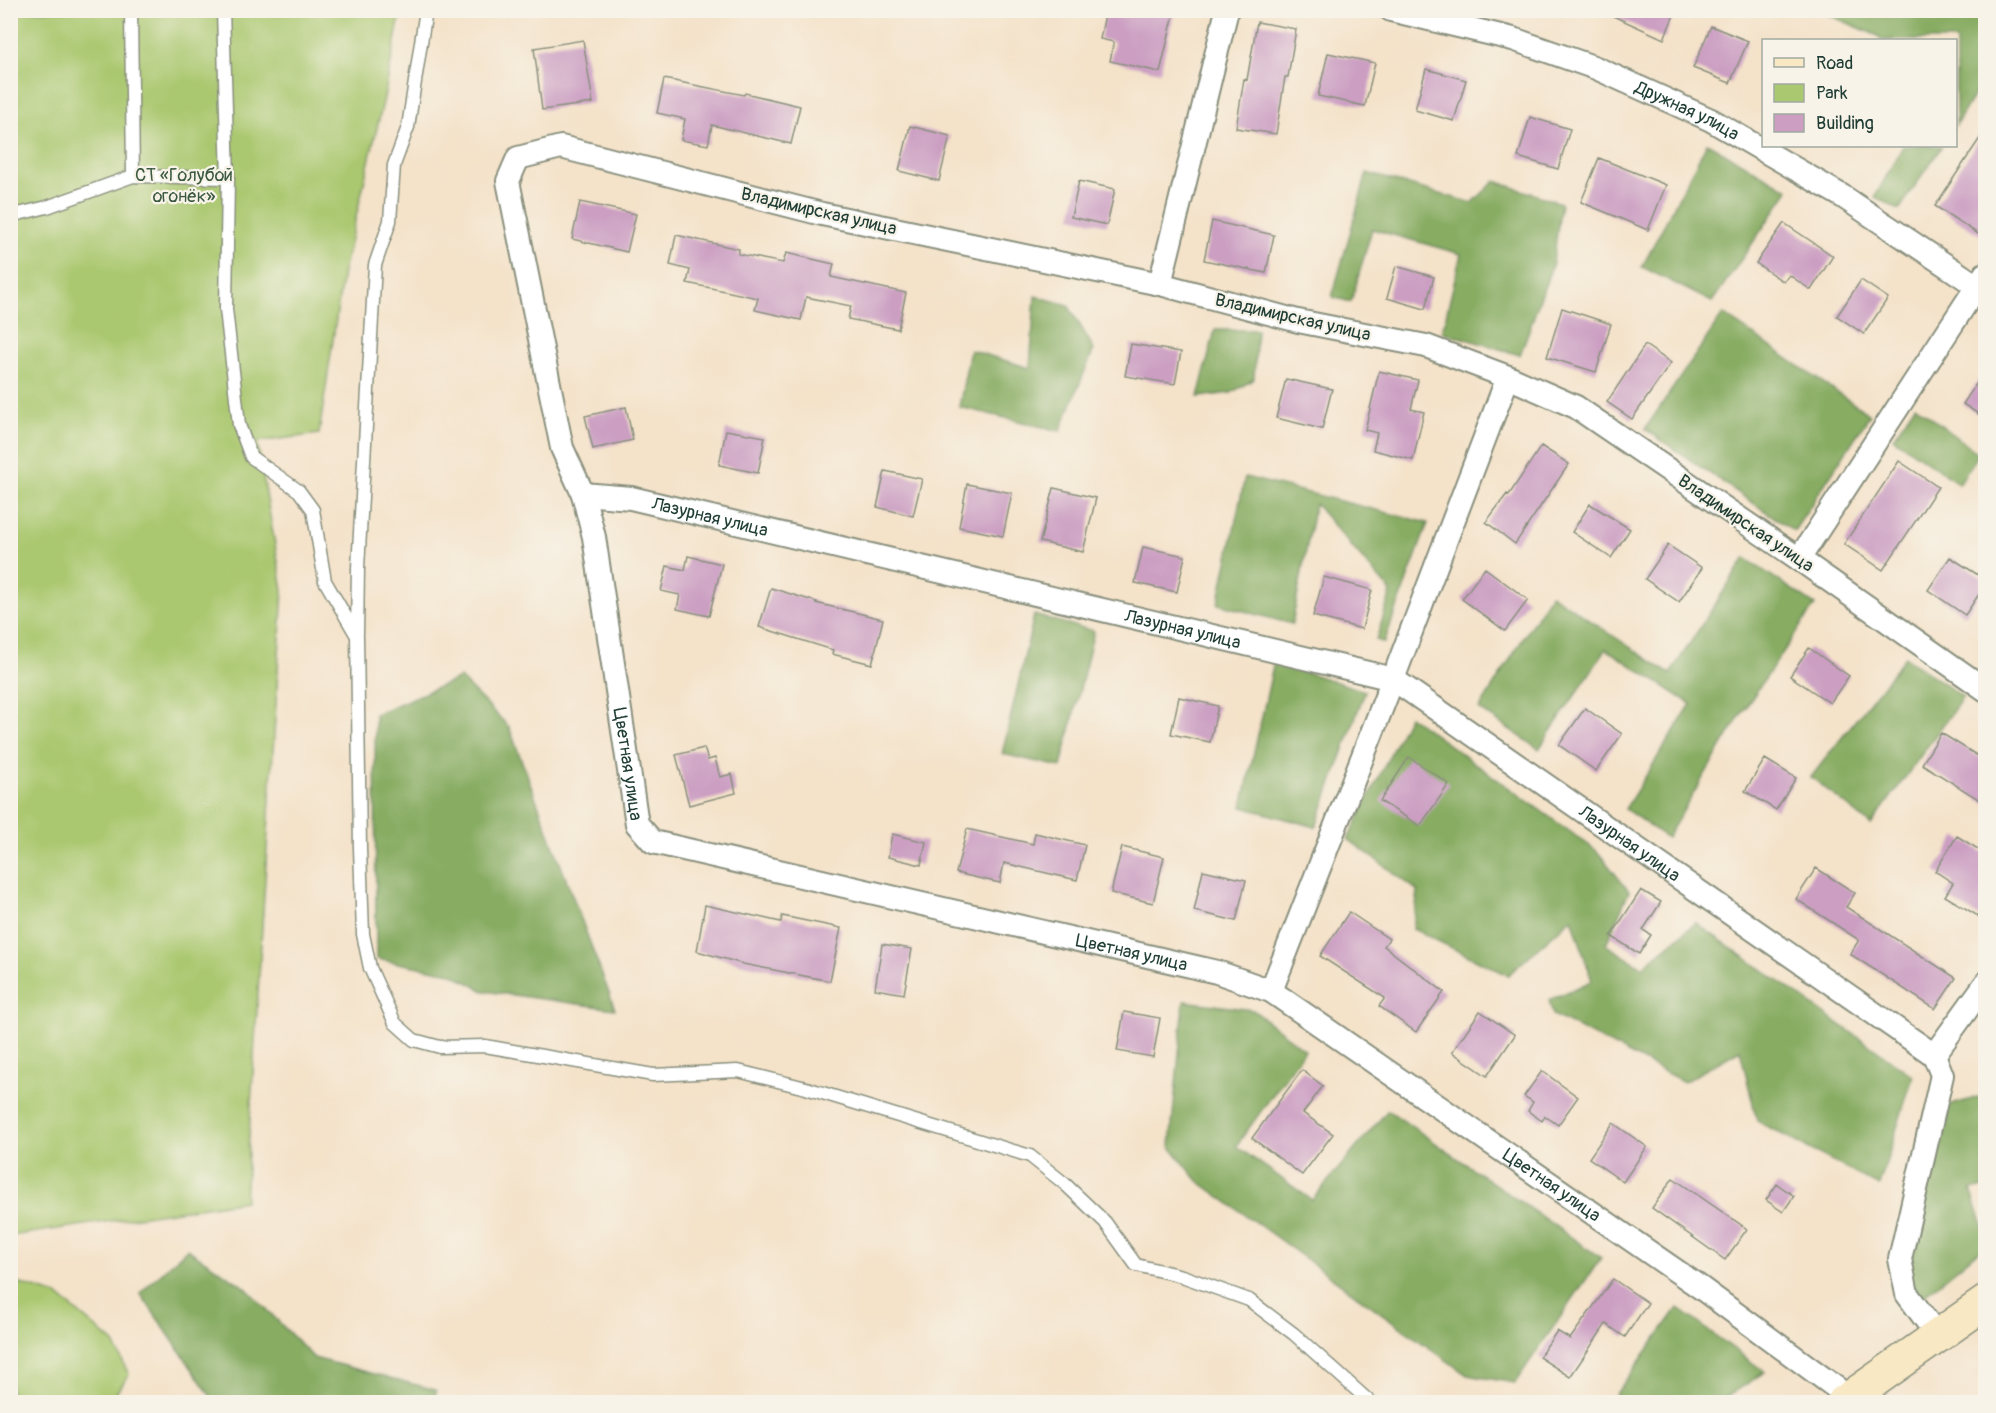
<svg xmlns="http://www.w3.org/2000/svg" width="1996" height="1413" font-family="Pangolin,sans-serif">
<rect width="100%" height="100%" fill="#f7f3e8"/>
<filter id="ink" filterUnits="userSpaceOnUse"><feTurbulence type="fractalNoise" baseFrequency=".0167" numOctaves="2"/><feDisplacementMap in="SourceGraphic" scale="12" xChannelSelector="R" yChannelSelector="G"/><feConvolveMatrix kernelMatrix="1 2 1 2 8 2 1 2 1" color-interpolation-filters="sRGB"/></filter>
<filter id="wash" filterUnits="userSpaceOnUse"><feTurbulence type="fractalNoise" baseFrequency=".008" numOctaves="4" result="noise"/><feDisplacementMap in="SourceGraphic" scale="24" xChannelSelector="R" yChannelSelector="G"/><feGaussianBlur stdDeviation="1.35" result="paint"/><feColorMatrix in="noise" values="0 0 0 0 0 0 0 0 0 0 0 0 0 0 0 0 0 1.4 0 .05"/><feComposite in="paint" operator="in"/></filter>
<g filter="url(#wash)">
<rect width="100%" height="100%" fill="#f4e2c9"/>
<path fill="#aac86f" stroke="#648252" stroke-width="1.5" d="M 11,11 L 401,11 L 384,98 L 343,272 L 319,434 L 257,442 L 283,590 L 245,1201 L 11,1236 Z
M 11,1281 L 57,1295 L 114,1343 L 129,1375 L 109,1402 L 11,1402 Z"/>
<path fill="#87ac62" stroke="#53744b" stroke-width="1.5" d="M 1820,11 L 1985,11 L 1985,76 L 1956,125 L 1956,40 L 1882,40 L 1878,36 Z
M 1707,143 L 1789,190 L 1712,302 L 1642,267 Z
M 1903,146 L 1942,146 L 1899,210 L 1875,197 Z
M 1367,173 L 1472,203 L 1495,181 L 1561,203 L 1553,263 L 1520,355 L 1442,332 L 1461,254 L 1372,229 L 1351,302 L 1332,297 Z
M 1035,296 L 1068,305 L 1094,349 L 1060,431 L 959,407 L 970,350 L 1030,368 Z
M 1723,314 L 1870,415 L 1794,531 L 1645,429 Z
M 1215,330 L 1257,330 L 1254,379 L 1231,393 L 1198,397 Z
M 1915,405 L 1979,454 L 1959,484 L 1893,438 Z
M 1245,477 L 1428,523 L 1384,643 L 1376,640 L 1391,592 L 1315,504 L 1292,624 L 1218,604 Z
M 1745,558 L 1815,605 L 1738,719 L 1667,838 L 1625,809 L 1691,704 L 1606,649 L 1539,749 L 1479,709 L 1551,594 L 1670,674 Z
M 1034,615 L 1094,631 L 1061,767 L 1002,754 Z
M 1905,657 L 1963,697 L 1871,825 L 1811,777 Z
M 1274,662 L 1365,691 L 1316,827 L 1242,807 Z
M 460,678 L 509,727 L 615,1009 L 484,991 L 451,973 L 376,959 L 375,714 Z
M 1409,716 L 1597,851 L 1629,891 L 1606,945 L 1642,967 L 1696,923 L 1913,1076 L 1879,1186 L 1757,1121 L 1740,1050 L 1684,1082 L 1553,1015 L 1549,1000 L 1592,981 L 1572,918 L 1508,975 L 1413,929 L 1418,891 L 1348,839 Z
M 1184,1001 L 1253,1010 L 1305,1050 L 1236,1146 L 1312,1200 L 1388,1110 L 1601,1258 L 1515,1383 L 1467,1375 L 1198,1181 L 1170,1146 Z
M 1985,1095 L 1985,1187 L 1971,1190 L 1985,1231 L 1985,1246 L 1917,1301 L 1902,1254 L 1941,1108 Z
M 187,1249 L 245,1287 L 314,1358 L 436,1390 L 435,1402 L 210,1402 L 210,1395 L 140,1293 Z
M 1678,1308 L 1765,1372 L 1719,1402 L 1610,1402 Z"/>
<g id="blocks">
<path fill="#cb9ec2" d="M 1106,10 L 1175,10 L 1160,72 L 1110,61 L 1114,42 L 1100,39 Z
M 1600,10 L 1676,10 L 1664,39 Z
M 1257,22 L 1296,29 L 1288,77 L 1285,77 L 1276,134 L 1236,128 L 1244,79 L 1247,80 Z
M 1711,26 L 1748,41 L 1730,83 L 1693,68 Z
M 583,40 L 593,103 L 542,110 L 534,48 Z
M 1328,53 L 1375,63 L 1365,106 L 1318,96 Z
M 1426,69 L 1466,80 L 1454,121 L 1415,110 Z
M 664,79 L 744,95 L 745,93 L 800,106 L 791,144 L 712,125 L 708,145 L 681,140 L 685,119 L 657,113 Z
M 1530,117 L 1570,129 L 1558,169 L 1518,157 Z
M 910,126 L 950,136 L 939,181 L 899,171 Z
M 1986,129 L 1986,239 L 1935,206 Z
M 1599,158 L 1666,185 L 1648,230 L 1581,202 Z
M 1079,181 L 1115,189 L 1107,225 L 1071,217 Z
M 580,202 L 636,214 L 627,252 L 572,239 Z
M 1212,221 L 1274,235 L 1266,273 L 1204,260 Z
M 1784,223 L 1833,256 L 1811,290 L 1789,275 L 1784,282 L 1756,263 Z
M 676,235 L 739,249 L 738,254 L 783,263 L 786,253 L 834,264 L 831,277 L 906,293 L 898,329 L 848,319 L 851,306 L 806,297 L 801,320 L 755,310 L 758,298 L 687,283 L 690,270 L 670,265 Z
M 1396,266 L 1434,277 L 1425,309 L 1387,298 Z
M 1861,280 L 1888,298 L 1864,334 L 1837,316 Z
M 1562,308 L 1611,324 L 1596,372 L 1547,357 Z
M 1131,344 L 1181,352 L 1175,384 L 1125,376 Z
M 1645,345 L 1671,363 L 1632,419 L 1607,402 Z
M 1986,369 L 1986,419 L 1963,404 Z
M 1379,371 L 1418,380 L 1411,409 L 1424,412 L 1413,460 L 1373,450 L 1377,433 L 1365,430 Z
M 1286,379 L 1332,389 L 1322,429 L 1276,418 Z
M 626,407 L 633,440 L 593,449 L 585,416 Z
M 726,430 L 765,437 L 758,473 L 719,465 Z
M 1541,446 L 1569,464 L 1515,544 L 1486,522 L 1507,494 L 1509,495 Z
M 1899,461 L 1938,487 L 1883,570 L 1844,544 Z
M 885,471 L 922,479 L 913,516 L 877,507 Z
M 967,484 L 1012,493 L 1003,536 L 959,527 Z
M 1054,488 L 1096,498 L 1083,552 L 1040,542 Z
M 1590,504 L 1630,529 L 1611,558 L 1572,532 Z
M 1668,545 L 1702,568 L 1679,602 L 1645,579 Z
M 1143,547 L 1185,556 L 1177,592 L 1135,583 Z
M 688,556 L 722,564 L 709,616 L 677,609 L 680,595 L 661,591 L 667,566 L 685,570 Z
M 1950,557 L 1986,580 L 1986,584 L 1965,615 L 1928,590 Z
M 1485,568 L 1528,600 L 1505,631 L 1462,599 Z
M 1324,577 L 1372,590 L 1362,629 L 1313,616 Z
M 771,588 L 817,602 L 816,603 L 883,619 L 872,664 L 832,654 L 833,650 L 759,627 Z
M 1809,648 L 1849,676 L 1830,703 L 1790,676 Z
M 1179,697 L 1218,706 L 1210,742 L 1171,734 Z
M 1585,708 L 1622,734 L 1596,771 L 1559,745 Z
M 1941,733 L 1986,761 L 1986,804 L 1922,764 Z
M 704,748 L 708,760 L 715,758 L 720,777 L 732,774 L 736,793 L 689,805 L 676,755 Z
M 1409,757 L 1449,784 L 1420,826 L 1380,801 Z
M 1765,759 L 1796,778 L 1776,810 L 1745,791 Z
M 967,829 L 1033,844 L 1035,833 L 1085,845 L 1077,880 L 1004,863 L 1000,883 L 956,873 Z
M 892,834 L 926,842 L 921,865 L 888,857 Z
M 1957,836 L 1986,854 L 1986,921 L 1945,896 L 1953,883 L 1935,871 Z
M 1122,847 L 1164,857 L 1153,903 L 1111,893 Z
M 1816,868 L 1855,893 L 1846,907 L 1956,978 L 1935,1009 L 1850,954 L 1859,940 L 1796,899 Z
M 1203,870 L 1246,880 L 1236,921 L 1194,911 Z
M 1641,890 L 1661,902 L 1643,930 L 1651,935 L 1639,954 L 1611,936 Z
M 705,905 L 781,922 L 782,916 L 841,928 L 830,981 L 743,964 L 697,951 Z
M 1349,912 L 1389,939 L 1384,946 L 1444,992 L 1416,1032 L 1379,1006 L 1385,998 L 1320,956 Z
M 882,944 L 912,949 L 904,994 L 875,989 Z
M 1480,1011 L 1515,1035 L 1487,1076 L 1452,1052 Z
M 1124,1012 L 1160,1018 L 1153,1057 L 1117,1051 Z
M 1302,1070 L 1323,1086 L 1303,1113 L 1333,1134 L 1302,1175 L 1252,1138 Z
M 1542,1071 L 1578,1097 L 1558,1125 L 1545,1116 L 1542,1121 L 1528,1111 L 1533,1102 L 1524,1096 Z
M 1613,1123 L 1647,1147 L 1623,1182 L 1589,1158 Z
M 1673,1178 L 1747,1229 L 1725,1260 L 1652,1208 Z
M 1777,1184 L 1794,1196 L 1783,1212 L 1766,1200 Z
M 1613,1279 L 1648,1303 L 1625,1337 L 1606,1324 L 1570,1377 L 1539,1357 L 1557,1331 L 1570,1339 Z"/>
</g>
</g>
<g filter="url(#ink)">
<use href="#blocks" fill-opacity="0" stroke="#8a907e" stroke-width="1.5"/>
<g fill="none" stroke-linecap="round" stroke-linejoin="round">
<defs>
<path id="lane" d="M 131,10 L 133,176
M 223,10 L 228,178 L 226,309 L 239,425 L 251,457 L 299,491 L 313,510 L 325,581 L 357,636 L 360,848 L 363,934 L 370,968 L 395,1023 L 414,1040 L 440,1047 L 485,1046 L 653,1075 L 738,1071 L 806,1088 L 1030,1156 L 1065,1184 L 1105,1222 L 1136,1265 L 1182,1276 L 1249,1300 L 1294,1334 L 1370,1402
M 10,216 L 47,207 L 133,176 L 228,178
M 357,634 L 358,568 L 375,265 L 390,221 L 394,165 L 408,127 L 426,10"/>
<g id="street">
<path id="s1" d="M 1391,10 L 1513,39 L 1596,68 L 1711,120 L 1842,196 L 1986,292"/>
<path d="M 1160,284 L 1227,10"/>
<path id="s2" d="M 583,494 L 594,537 L 637,824 L 653,842 L 1217,972 L 1271,991 L 1701,1288 L 1850,1398"/>
<path d="M 1799,559 L 1985,274"/>
<path id="s3" d="M 1986,690 L 1799,559 L 1576,407 L 1508,377 L 1426,346 L 1298,321 L 1160,284 L 822,214 L 561,147 L 518,158 L 508,181 L 562,448 L 583,494 L 631,498 L 1393,679 L 1934,1055 L 1986,983"/>
<path d="M 1271,991 L 1393,679 L 1508,377"/>
<path d="M 1934,1055 L 1942,1075 L 1900,1259 L 1907,1294 L 1937,1335"/>
</g>
<path id="secondary" d="M 1844,1402 L 1986,1302"/>
</defs>
<use href="#lane" stroke="#8a907e" stroke-width="15"/>
<use href="#street" stroke="#8a907e" stroke-width="26"/>
<use href="#secondary" stroke="#8a907e" stroke-width="36"/>
<use href="#lane" stroke="#fff" stroke-width="12"/>
<use href="#street" stroke="#fff" stroke-width="22"/>
<use href="#secondary" stroke="#f8e8c3" stroke-width="33"/>
</g>
</g>
<g text-anchor="middle" stroke-width="4.5" stroke-linejoin="round" paint-order="stroke">
<g font-size="18" fill="#1f3d34" stroke="#f7f3e8">
<text dy="6" stroke="none"><textPath href="#s1" startOffset="314">Дружная улица</textPath></text>
<text transform="translate(819 211) rotate(13)" y="6">Владимирская улица</text>
<text transform="translate(1293 317) rotate(13)" y="6">Владимирская улица</text>
<text dy="6" stroke="none"><textPath href="#s3" startOffset="2070">Лазурная улица</textPath></text>
<text transform="translate(1746 523) rotate(34)" y="6">Владимирская улица</text>
<text dy="6" stroke="none"><textPath href="#s3" startOffset="2556">Лазурная улица</textPath></text>
<text dy="6" stroke="none"><textPath href="#s2" startOffset="274">Цветная улица</textPath></text>
<text dy="6" stroke="none"><textPath href="#s3" startOffset="3060">Лазурная улица</textPath></text>
<text dy="6" stroke="none"><textPath href="#s2" startOffset="850">Цветная улица</textPath></text>
<text dy="6" stroke="none"><textPath href="#s2" startOffset="1336">Цветная улица</textPath></text>
</g>
<g font-size="18" fill="#3b5940" stroke="#f7f3e8">
<text x="184" y="181">СТ «Голубой<tspan x="184" dy="21">огонёк»</tspan></text>
</g>
</g>
<rect width="1996" height="1413" fill="none" stroke="#f7f3e8" stroke-width="36"/>
<rect x="1762" y="39" width="195" height="108" fill="#f7f3e8" stroke="#a1aaa0" stroke-width="1.5"/>
<rect x="1774" y="58" width="30" height="9" fill="#f8e8c3" stroke="#a1aaa0" stroke-width="1.5"/>
<text x="1816" y="69" font-size="18" fill="#1f3d34">Road</text>
<rect x="1774" y="84" width="30" height="18" fill="#aac86f" stroke="#a1aaa0" stroke-width="1.5"/>
<text x="1816" y="99" font-size="18" fill="#1f3d34">Park</text>
<rect x="1774" y="114" width="30" height="18" fill="#cb9ec2" stroke="#a1aaa0" stroke-width="1.5"/>
<text x="1816" y="129" font-size="18" fill="#1f3d34">Building</text>
</svg>
